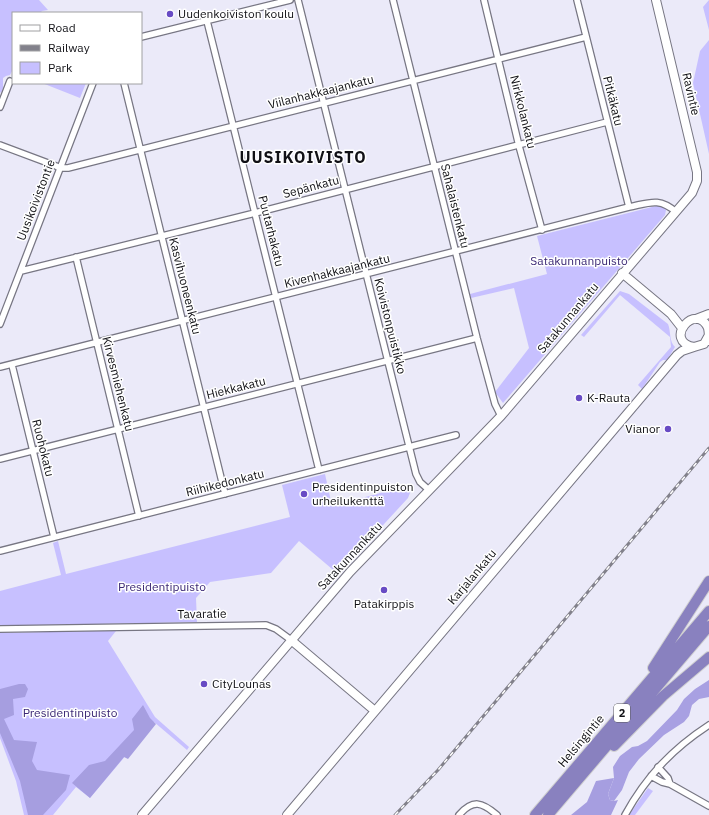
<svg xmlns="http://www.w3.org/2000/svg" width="709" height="815" font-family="'IBM Plex Sans',sans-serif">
<rect width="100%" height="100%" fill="#ebeaf9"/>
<path fill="#c7c0ff" d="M 0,0 L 39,0 L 48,10 L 42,11 L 40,13 L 13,13 L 13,69 L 10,75 L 6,76 L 3,78 L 3,88 L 1,93 L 0,92 Z
M 709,0 L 709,30 L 703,7 Z
M 709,40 L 709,154 L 693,83 L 700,51 Z
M 42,83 L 86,83 L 80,98 Z
M 656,206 L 663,206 L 666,210 L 665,215 L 503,403 L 495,392 L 529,348 L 514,288 L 471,298 L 470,294 L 547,274 L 537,236 Z
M 620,291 L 629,294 L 668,324 C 671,331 669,342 675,347 L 667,360 L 663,360 L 660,362 L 642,389 L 638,385 L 671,347 L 670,337 L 620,295 L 584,337 L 581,335 Z
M 325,474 L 332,506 L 410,485 L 411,490 L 408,498 L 338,574 L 299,541 L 271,573 L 210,582 L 196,598 L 197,622 L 0,626 L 0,591 L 61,575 L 53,543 L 58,541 L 66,574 L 290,517 L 282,485 Z
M 93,631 L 116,631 L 108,641 L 155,717 L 189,747 L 187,750 L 154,722 L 90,798 L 76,787 L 53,815 L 24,815 L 16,781 L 0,738 L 0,633 Z
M 648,788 L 653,791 L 635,815 L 629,815 Z"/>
<path fill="#a69ee0" d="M 19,684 L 25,684 L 28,689 L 25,697 L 13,699 L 14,715 L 4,719 L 14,740 L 37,742 L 32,761 L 37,770 L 70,775 L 66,790 L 43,815 L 28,815 L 20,781 L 0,733 L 0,689 Z
M 143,705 L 150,718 L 156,724 L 128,759 L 124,757 L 90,798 L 72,783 L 89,765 L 105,761 L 134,730 L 132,719 Z
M 614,778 L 608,794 L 610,800 L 614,801 L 618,800 L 611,815 L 571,815 L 587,802 L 596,781 Z"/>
<path fill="#a8a0e2" d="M 709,680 L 709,697 L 699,699 L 692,705 L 689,716 L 684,722 L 664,735 L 639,759 L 629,772 L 622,790 L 614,801 L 610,800 L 608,794 L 614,778 L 613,767 L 620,756 L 632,747 L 638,746 L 647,741 L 677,710 L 684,699 L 695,689 Z"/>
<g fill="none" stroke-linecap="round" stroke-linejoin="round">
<defs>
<path id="street" d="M 298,0 L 416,474 L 420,482 L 429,490
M 393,0 L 477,338 L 495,404 L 501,416
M 484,0 L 519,146 L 542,230
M 577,0 L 629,207
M 207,21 L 319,470
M 141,37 L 290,0
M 124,83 L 225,494
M 0,107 L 10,81
M 0,145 L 56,166 L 60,168 L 68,168 L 586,37
M 76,257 L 139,516
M 21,271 L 255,213 L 607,122
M 0,324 L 93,83
M 12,365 L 54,537
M 0,367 L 629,207 C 649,203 659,197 676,212
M 0,459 L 477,338
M 0,551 L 456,435
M 0,629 L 266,625 L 276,629 L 291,640
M 658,767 L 668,778 L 670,784
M 651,776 L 662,782 L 670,784 L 709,806
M 459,815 C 473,799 482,802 497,815
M 625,815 C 646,777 672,749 709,725"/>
<path id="secondary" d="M 622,273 L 671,314 L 682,328
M 696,319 L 709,314
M 709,335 L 704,344 L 694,347 C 662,341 696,301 708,328 C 709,332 709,337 709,341
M 291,640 L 375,711
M 142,815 L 350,572 L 501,416 L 692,193 L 697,181 L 697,172 L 656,0
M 287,815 L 677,355 L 682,351 L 694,347"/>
<path id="highway" d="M 653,668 L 709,581
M 614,746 L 663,696 L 709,657
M 535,815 L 709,611
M 548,815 L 709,626"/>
</defs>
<use href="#street" stroke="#777683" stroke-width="8"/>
<use href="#secondary" stroke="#777683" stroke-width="10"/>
<use href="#highway" stroke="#cfcfd0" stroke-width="12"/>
<use href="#street" stroke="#fff" stroke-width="5.5"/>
<use href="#secondary" stroke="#fff" stroke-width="8"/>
<use href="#highway" stroke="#8981bf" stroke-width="10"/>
<defs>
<path id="rail" d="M 395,815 L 438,770 L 709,448"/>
</defs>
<use href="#rail" stroke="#82818b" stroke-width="3"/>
<use href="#rail" stroke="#fff" stroke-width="1.5" stroke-dasharray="4.5" stroke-linecap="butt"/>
</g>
<g fill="#684bc4" stroke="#fff" stroke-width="1.5">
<circle cx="170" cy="14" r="4"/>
<circle cx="579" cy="398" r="4"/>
<circle cx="668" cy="429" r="4"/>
<circle cx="304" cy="494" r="4"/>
<circle cx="384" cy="590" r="4"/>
<circle cx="204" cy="684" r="4"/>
</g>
<g text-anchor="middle" stroke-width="3" stroke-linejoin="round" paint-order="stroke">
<rect fill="#fff" stroke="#58585c" stroke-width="1" x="614" y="704" width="16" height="18" rx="3"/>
<g font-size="11" font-weight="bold" fill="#111116">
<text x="622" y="717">2</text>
</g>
<g font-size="12" fill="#111116" stroke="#fff" text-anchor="start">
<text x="178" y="18">Uudenkoiviston koulu</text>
<text x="587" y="402">K-Rauta</text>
<text x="660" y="433" text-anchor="end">Vianor</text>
<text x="312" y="491">Presidentinpuiston<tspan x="312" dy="14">urheilukenttä</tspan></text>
<text x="384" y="608" text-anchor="middle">Patakirppis</text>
<text x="212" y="688">CityLounas</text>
</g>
<g font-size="12" fill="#111116" stroke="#fff">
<text transform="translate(321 92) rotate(-14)" y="4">Viilanhakkaajankatu</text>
<text transform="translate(691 94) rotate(77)" y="4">Ravintie</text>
<text transform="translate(613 101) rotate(76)" y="4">Pitkäkatu</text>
<text transform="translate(523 112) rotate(76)" y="4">Nirkkolankatu</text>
<text transform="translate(311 187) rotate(-15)" y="4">Sepänkatu</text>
<text transform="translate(36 200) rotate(-69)" y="4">Uusikoivistontie</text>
<text transform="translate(455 206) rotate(76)" y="4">Sahalaistenkatu</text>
<text transform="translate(271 231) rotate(76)" y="4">Puutarhakatu</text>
<text transform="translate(337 271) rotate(-14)" y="4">Kivenhakkaajankatu</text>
<text transform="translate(185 286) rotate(76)" y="4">Kasvihuoneenkatu</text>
<text transform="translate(568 318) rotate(-50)" y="4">Satakunnankatu</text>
<text transform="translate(390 326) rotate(76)" y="4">Koivistonpuistikko</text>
<text transform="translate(118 384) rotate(76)" y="4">Kirvesmiehenkatu</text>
<text transform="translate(236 388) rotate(-14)" y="4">Hiekkakatu</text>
<text transform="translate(43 448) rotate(76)" y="4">Ruohokatu</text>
<text transform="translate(225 483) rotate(-14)" y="4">Riihikedonkatu</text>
<text transform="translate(350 556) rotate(-47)" y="4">Satakunnankatu</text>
<text transform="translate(472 577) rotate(-50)" y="4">Karjalankatu</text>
<text transform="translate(202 614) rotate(-1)" y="4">Tavaratie</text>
<text transform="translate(581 741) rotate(-50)" y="4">Helsingintie</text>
</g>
<g font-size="12" fill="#3b2875" stroke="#fff">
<text x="579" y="265">Satakunnanpuisto</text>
<text x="162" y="591">Presidentipuisto</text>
<text x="70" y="717">Presidentinpuisto</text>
</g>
<g font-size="16" font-weight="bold" letter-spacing="1" fill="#111116" stroke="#fff">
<text x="303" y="163">UUSIKOIVISTO</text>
</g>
</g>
<rect x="12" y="12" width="130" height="72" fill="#ffffff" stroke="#a0a0a2"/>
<rect x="20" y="25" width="20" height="6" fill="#ffffff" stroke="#a0a0a2"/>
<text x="48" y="32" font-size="12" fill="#111116">Road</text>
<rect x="20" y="45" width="20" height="6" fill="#82818b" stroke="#a0a0a2"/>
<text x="48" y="52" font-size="12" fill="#111116">Railway</text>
<rect x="20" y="62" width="20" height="12" fill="#c7c0ff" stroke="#a0a0a2"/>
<text x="48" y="72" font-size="12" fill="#111116">Park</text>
</svg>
